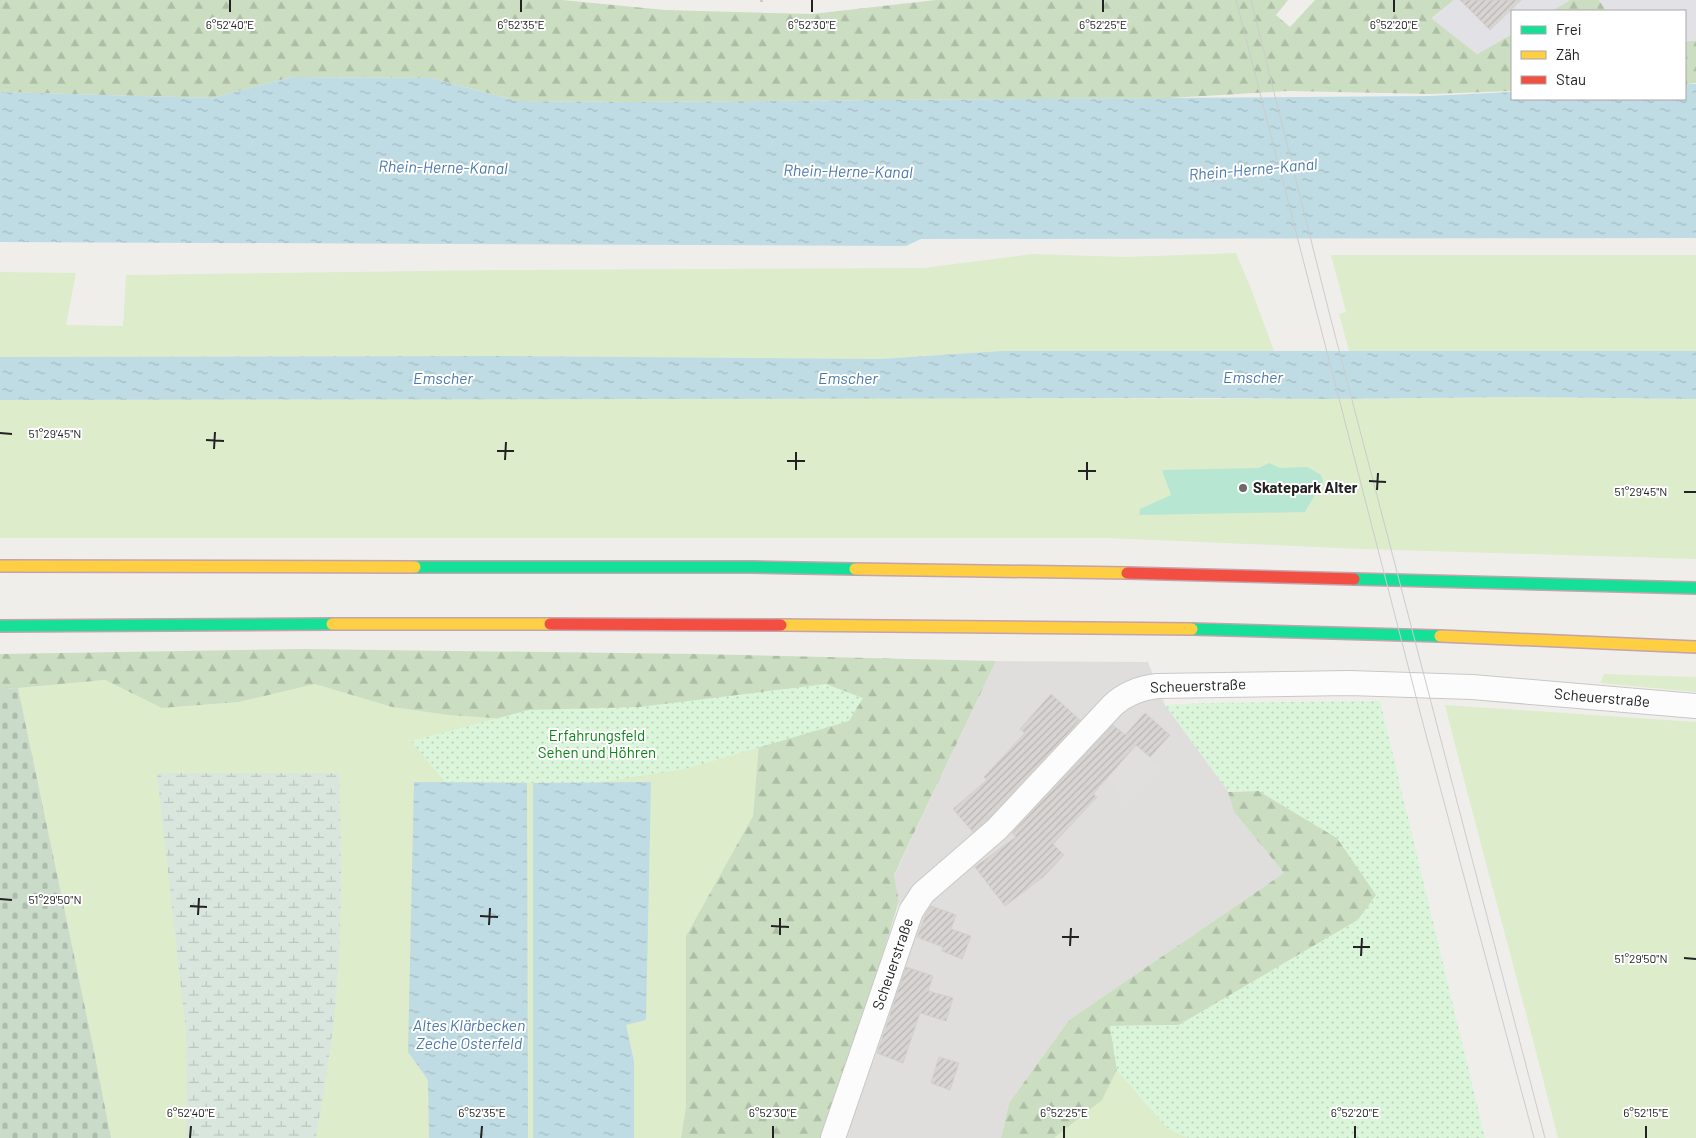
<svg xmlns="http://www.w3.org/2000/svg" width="1696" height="1138" font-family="Barlow,sans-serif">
<defs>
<pattern id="forest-firs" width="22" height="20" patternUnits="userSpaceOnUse" patternTransform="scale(1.25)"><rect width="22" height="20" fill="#cbdec1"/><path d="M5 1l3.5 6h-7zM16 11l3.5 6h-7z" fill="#aebea6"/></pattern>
<pattern id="wetland-marsh" width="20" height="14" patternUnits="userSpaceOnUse" patternTransform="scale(1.25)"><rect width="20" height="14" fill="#d9e6de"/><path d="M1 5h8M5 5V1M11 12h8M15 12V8" fill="none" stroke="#bac5be"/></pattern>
<pattern id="cemetery-stones" width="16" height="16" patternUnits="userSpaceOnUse" patternTransform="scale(1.25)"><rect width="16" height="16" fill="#cadbca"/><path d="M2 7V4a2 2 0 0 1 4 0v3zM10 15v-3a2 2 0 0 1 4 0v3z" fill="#adbcad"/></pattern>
<pattern id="park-dots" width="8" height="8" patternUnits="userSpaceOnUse" patternTransform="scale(1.25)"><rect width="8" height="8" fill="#daf5da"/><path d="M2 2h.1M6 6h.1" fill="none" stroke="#bbd2bb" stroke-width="1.8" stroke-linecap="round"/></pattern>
<pattern id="water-ripples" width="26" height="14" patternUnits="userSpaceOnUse" patternTransform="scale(1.25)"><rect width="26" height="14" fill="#bfdbe3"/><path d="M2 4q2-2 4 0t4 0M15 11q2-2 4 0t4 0" fill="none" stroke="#a4bcc2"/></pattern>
<pattern id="building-hatch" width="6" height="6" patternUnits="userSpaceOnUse" patternTransform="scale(1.25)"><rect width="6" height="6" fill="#d7d4d2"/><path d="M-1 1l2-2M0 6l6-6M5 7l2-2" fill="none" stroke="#b8b6b4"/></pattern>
</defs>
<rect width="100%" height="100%" fill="#f0eeeb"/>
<path fill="#dfdedc" d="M 996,661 L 1148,662 L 1165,705 L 1228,791 L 1234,812 L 1284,873 L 1069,1020 L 1009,1103 L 1001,1138 L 845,1138 L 891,1012 L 899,901 L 894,876 Z"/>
<path fill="#ddeccb" d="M 1236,253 L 1252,291 L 1274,351 L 1001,351 L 880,359 L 494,356 L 0,357 L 0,272 L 76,273 L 66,325 L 123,326 L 126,275 L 498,270 L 923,268 L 1033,254 L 1126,257 Z
M 1331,255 L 1696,255 L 1696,351 L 1349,351 L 1339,314 L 1346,312 Z
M 1521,397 L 1696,399 L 1696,559 L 1362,549 L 1107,538 L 0,538 L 0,400 L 903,398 L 1324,399 Z
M 1604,674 L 1696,677 L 1696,692 L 1600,683 Z
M 105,680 L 162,708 L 239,702 L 315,684 L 392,707 L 448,715 L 763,693 L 753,816 L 686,936 L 686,1106 L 681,1138 L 111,1138 L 92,1041 L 18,688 Z
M 1445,705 L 1696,722 L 1696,1138 L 1558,1138 C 1522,993 1481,850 1445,705 Z
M 1117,1070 L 1167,1128 L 1188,1138 L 1054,1138 L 1102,1100 Z"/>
<path fill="url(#forest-firs)" d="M 0,0 L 562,0 L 665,10 L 812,14 L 936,0 L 1288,0 L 1276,15 L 1290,27 L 1315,0 L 1454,0 L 1432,18 L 1477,54 L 1512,34 L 1512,91 L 1431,94 L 1289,91 L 1169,98 L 625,102 L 518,101 L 431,78 L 292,77 L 212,98 L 0,92 Z
M 1570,0 L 1599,0 L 1606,11 L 1551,11 Z
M 1685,41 L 1696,41 L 1696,83 L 1685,84 Z
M 302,649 L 697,654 L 996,661 L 894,875 L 899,901 L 846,1075 L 823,1138 L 681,1138 L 686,1106 L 686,936 L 753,816 L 763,693 L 661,712 L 508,719 L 448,715 L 392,707 L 315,684 L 239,702 L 162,708 L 105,680 L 18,688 L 0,689 L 0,654 Z
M 1259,791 L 1337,838 L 1377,895 L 1358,920 L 1179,1025 L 1110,1026 L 1117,1070 L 1102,1100 L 1054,1138 L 1001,1138 L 1009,1103 L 1069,1020 L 1284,873 L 1234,812 L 1228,792 Z"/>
<path fill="url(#wetland-marsh)" d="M 157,773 L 339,773 C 341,839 342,905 338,971 C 335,1027 325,1083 316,1138 L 187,1138 L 186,1032 Z"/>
<path fill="url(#cemetery-stones)" d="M 18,688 L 92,1041 L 111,1138 L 0,1138 L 0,689 Z"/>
<path fill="url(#park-dots)" d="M 826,684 L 863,698 L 849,721 L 685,769 L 595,783 L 445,782 L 411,741 L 529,710 L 639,707 Z
M 1380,701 L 1485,1138 L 1188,1138 L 1167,1128 L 1117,1070 L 1110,1026 L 1179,1025 L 1358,920 L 1376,895 L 1337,838 L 1259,791 L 1228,791 L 1165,705 L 1202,703 Z"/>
<path fill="#b7e6d2" d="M 1269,463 L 1280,468 L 1307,467 L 1321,475 L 1323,481 L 1305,512 L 1139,515 L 1140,509 L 1171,495 L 1162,470 L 1259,468 Z"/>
<path fill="#e0dfde" d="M 1136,746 L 1163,769 L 1127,804 L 1107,779 Z"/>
<path fill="#e2e1e5" d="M 1454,0 L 1465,0 L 1463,3 L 1490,30 L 1521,0 L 1570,0 L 1551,11 L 1512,11 L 1512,34 L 1477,54 L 1432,19 Z
M 1599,0 L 1696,0 L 1696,41 L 1685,41 L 1685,11 L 1606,11 Z"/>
<path fill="url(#water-ripples)" d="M 292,77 L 431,78 L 518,101 L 625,102 L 1429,96 L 1512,92 L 1512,99 L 1685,99 L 1685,84 L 1696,84 L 1696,238 L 921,239 L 906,246 L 0,242 L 0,92 L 212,98 Z
M 1001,351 L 1696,351 L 1696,399 L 1521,397 L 1324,399 L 1215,398 L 0,400 L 0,357 L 494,356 L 880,359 Z
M 414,782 L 527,783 L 528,1138 L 429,1138 L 428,1080 L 408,1052 Z
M 651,782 L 646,1020 L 626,1025 L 634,1061 L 634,1138 L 533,1138 L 533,783 Z"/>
<path fill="url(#building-hatch)" stroke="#d3d0cc" d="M 1460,0 L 1521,0 L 1490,30 Z
M 1051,694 L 1080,720 L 990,817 L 973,832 L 953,809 L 987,780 L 984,777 L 1025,733 L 1020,729 Z
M 1145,713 L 1170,735 L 1150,757 L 1136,745 L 1093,794 L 1097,797 L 1053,844 L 1064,855 L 1043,877 L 1005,906 L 975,867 L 1016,837 L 1012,833 L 1113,725 L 1125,735 Z
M 931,906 L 956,915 L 951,929 L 971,936 L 962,959 L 942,951 L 943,947 L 917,937 L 926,914 Z
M 906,967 L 933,976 L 928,991 L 953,998 L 946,1021 L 920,1013 L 903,1063 L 877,1053 Z
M 939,1057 L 959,1063 L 950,1090 L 931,1083 Z"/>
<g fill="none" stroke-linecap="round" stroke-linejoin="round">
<defs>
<path id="street" d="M 833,1138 L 911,911 L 923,893 L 997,829 L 1113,705 C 1126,693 1140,688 1157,686 L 1349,683 L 1472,687 L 1696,706"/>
<path id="fast" d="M 415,567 L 753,567 L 855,569
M 1354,579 L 1696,588
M 0,626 L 332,624
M 1192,629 L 1440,636"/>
<path id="slow" d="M 0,566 L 415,567
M 855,569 L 1127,573
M 332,624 L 550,624
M 781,625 L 1192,629
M 1440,636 L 1696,647"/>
<path id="jam" d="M 1127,573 L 1354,579
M 550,624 L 781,625"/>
</defs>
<use href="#street" stroke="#c9c8c7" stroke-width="26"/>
<use href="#fast" stroke="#c5a2ac" stroke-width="14"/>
<use href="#slow" stroke="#c5a2ac" stroke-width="14"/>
<use href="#jam" stroke="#c5a2ac" stroke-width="14"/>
<use href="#street" stroke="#fdfcfc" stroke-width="24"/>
<use href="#fast" stroke="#16e098" stroke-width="11"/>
<use href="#slow" stroke="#ffcf43" stroke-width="11"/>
<use href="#jam" stroke="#f24e42" stroke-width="11"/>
<path stroke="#ccc" stroke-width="1" d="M 1236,0 L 1421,716 L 1534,1138
M 1251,0 L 1329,312 L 1545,1138"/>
<path stroke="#ccc" stroke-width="4" stroke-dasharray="10 10" stroke-linecap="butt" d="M 760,0 L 763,0"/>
</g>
<path fill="none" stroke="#222" stroke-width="2" d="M 230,12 L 230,0M 521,12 L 521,0M 812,12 L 812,0M 1103,12 L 1103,0M 1394,12 L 1394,0M 0,433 L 12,434M 206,440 L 224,441M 214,449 L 215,432M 497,451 L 514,451M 505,460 L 506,442M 787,461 L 805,461M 796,470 L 796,452M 1078,471 L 1096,471M 1087,480 L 1087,462M 1369,481 L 1386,482M 1377,490 L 1378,473M 1684,492 L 1696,492M 0,899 L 12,900M 190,906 L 207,907M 198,915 L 199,898M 480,916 L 498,917M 489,925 L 490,908M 771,926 L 789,927M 780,935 L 780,918M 1062,937 L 1079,937M 1070,946 L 1071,928M 1353,947 L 1370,947M 1361,956 L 1362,938M 1684,958 L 1696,959M 190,1138 L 191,1126M 481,1138 L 482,1126M 773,1138 L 773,1126M 1064,1138 L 1064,1126M 1355,1138 L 1355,1126M 1646,1138 L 1646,1126"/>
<circle fill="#6a6968" stroke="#fff" stroke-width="2" cx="1243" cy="488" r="5"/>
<g text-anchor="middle" stroke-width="4" stroke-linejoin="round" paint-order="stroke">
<g font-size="15" font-weight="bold" fill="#222" stroke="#fff" text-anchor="start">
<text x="1253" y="493">Skatepark Alter</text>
</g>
<g font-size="15" fill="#222" stroke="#fff">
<text transform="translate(1198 686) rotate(-2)" y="5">Scheuerstraße</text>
<text transform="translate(1602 698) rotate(5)" y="5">Scheuerstraße</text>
<text transform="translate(893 964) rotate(-71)" y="5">Scheuerstraße</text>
</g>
<g font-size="15" fill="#0c8416" stroke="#fff">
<text x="597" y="741">Erfahrungsfeld<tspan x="597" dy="17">Sehen und Höhren</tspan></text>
</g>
<g font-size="16" font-style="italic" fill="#4a7aab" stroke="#fff">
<text transform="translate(443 167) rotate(1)" y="6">Rhein-Herne-Kanal</text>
<text transform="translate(1253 169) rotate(-5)" y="6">Rhein-Herne-Kanal</text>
<text transform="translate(848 171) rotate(1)" y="6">Rhein-Herne-Kanal</text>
<text x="1253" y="383">Emscher</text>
<text x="443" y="384">Emscher</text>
<text x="848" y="384">Emscher</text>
<text x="469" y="1031">Altes Klärbecken<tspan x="469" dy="18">Zeche Osterfeld</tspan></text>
</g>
</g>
<g font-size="12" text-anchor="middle" fill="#222" stroke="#fff" stroke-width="4" stroke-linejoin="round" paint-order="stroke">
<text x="230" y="29">6°52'40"E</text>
<text x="521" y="29">6°52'35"E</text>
<text x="812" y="29">6°52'30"E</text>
<text x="1103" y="29">6°52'25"E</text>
<text x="1394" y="29">6°52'20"E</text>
<text x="55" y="438">51°29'45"N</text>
<text x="1641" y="496">51°29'45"N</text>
<text x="55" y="904">51°29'50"N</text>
<text x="1641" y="963">51°29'50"N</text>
<text x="191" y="1117">6°52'40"E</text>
<text x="482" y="1117">6°52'35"E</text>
<text x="773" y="1117">6°52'30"E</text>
<text x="1064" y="1117">6°52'25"E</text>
<text x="1355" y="1117">6°52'20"E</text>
<text x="1646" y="1117">6°52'15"E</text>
</g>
<rect x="1511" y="10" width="175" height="90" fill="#ffffff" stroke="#a7a7a7"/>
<rect x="1521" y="26" width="25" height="8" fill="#16e098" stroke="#a7a7a7"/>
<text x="1556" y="35" font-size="15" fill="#222222">Frei</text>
<rect x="1521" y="51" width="25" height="8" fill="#ffcf43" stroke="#a7a7a7"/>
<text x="1556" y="60" font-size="15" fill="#222222">Zäh</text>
<rect x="1521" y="76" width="25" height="8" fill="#f24e42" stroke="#a7a7a7"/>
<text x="1556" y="85" font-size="15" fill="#222222">Stau</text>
</svg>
